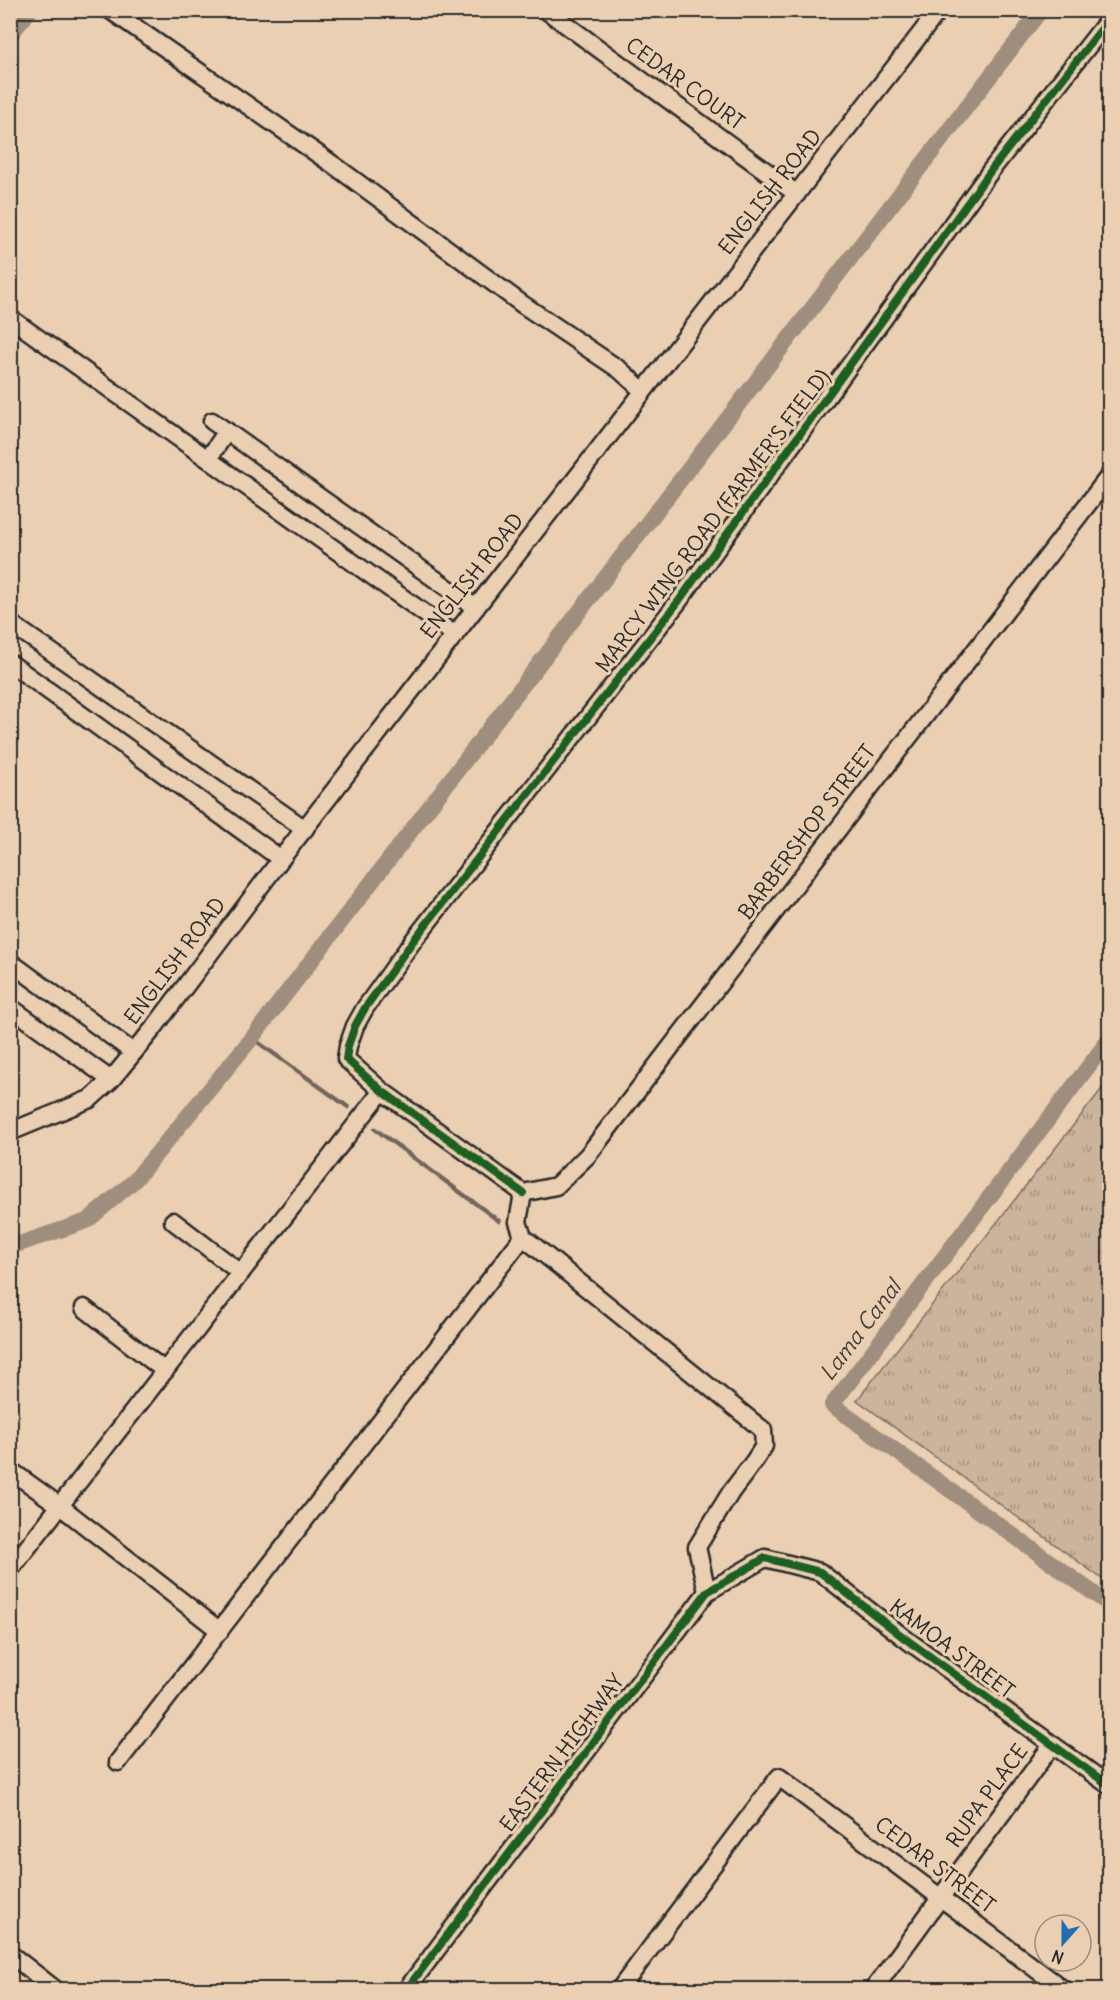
<svg xmlns="http://www.w3.org/2000/svg" width="1120" height="2000" font-family="Delius,sans-serif">
<defs>
<pattern id="grass-tufts" width="24" height="20" patternUnits="userSpaceOnUse" patternTransform="scale(1.5)"><rect width="24" height="20" fill="#ccb49c"/><path d="M3 7l-1-3M5 7V3M7 7l1-3M15 17l-1-3M17 17v-4M19 17l1-3" fill="none" stroke="#a6937f"/></pattern>
</defs>
<rect width="100%" height="100%" fill="#ebcfb2"/>
<filter id="ink" filterUnits="userSpaceOnUse"><feTurbulence type="fractalNoise" baseFrequency=".0167" numOctaves="2"/><feDisplacementMap in="SourceGraphic" scale="12" xChannelSelector="R" yChannelSelector="G"/><feConvolveMatrix kernelMatrix="1 2 1 2 8 2 1 2 1" color-interpolation-filters="sRGB"/></filter>
<g filter="url(#ink)">
<path fill="url(#grass-tufts)" stroke="#7c7064" stroke-width="1.5" d="M 1109,1080 L 1109,1584 L 857,1400 Z"/>
<g fill="none" stroke-linecap="round" stroke-linejoin="round">
<path stroke="#71665c" stroke-width="4.5" d="M 252,1038 L 348,1107
M 375,1129 L 499,1221"/>
<path stroke="#9f8e7d" stroke-width="16" d="M 10,35 L 30,10
M 1110,1038 L 832,1405 L 1110,1605
M 10,1247 L 87,1221 L 134,1181 L 252,1038 L 1041,10"/>
<defs>
<path id="minor" d="M 110,10 L 335,166 L 522,304 L 620,370 L 643,391
M 546,10 L 797,194
M 10,11 L 11,10
M 10,318 L 455,635
M 212,421 L 476,608
M 208,459 L 227,431
M 10,623 L 305,829
M 10,663 L 281,859
M 10,962 L 133,1052
M 10,1007 L 111,1080
M 10,1132 L 90,1099 L 111,1080 L 153,1029 L 281,859 L 939,10
M 523,1193 L 382,1091 L 346,1059 L 348,1046 L 355,1026 L 365,1008 L 413,941 L 678,602 L 992,169 L 1110,18
M 523,1193 L 556,1186 L 588,1155 L 1110,475
M 523,1193 L 518,1222 L 523,1237 L 763,1430 L 764,1446 L 755,1460 L 731,1492 L 697,1547 L 707,1592
M 173,1221 L 241,1273
M 84,1308 L 165,1371
M 10,1470 L 60,1506 L 220,1631
M 10,1570 L 382,1091
M 118,1762 L 523,1237
M 10,1954 L 56,1990
M 406,1990 L 707,1592 L 765,1558 L 820,1572 L 907,1640 L 1110,1786
M 619,1990 L 779,1777 L 1064,1990
M 873,1990 L 1052,1745"/>
</defs>
<use href="#minor" stroke="#2b2b2b" stroke-width="21"/>
<use href="#minor" stroke="#ebcfb2" stroke-width="16"/>
<defs>
<path id="cycleway" d="M 523,1193 L 382,1091 L 346,1059 L 348,1046 L 355,1026 L 365,1008 L 413,941 L 678,602 L 992,169 L 1110,18
M 406,1990 L 707,1592 L 765,1558 L 820,1572 L 907,1640 L 1110,1786"/>
</defs>
<use href="#cycleway" stroke="#ebcfb2" stroke-width="11"/>
<use href="#cycleway" stroke="#1b5e20" stroke-width="8"/>
</g>
</g>
<g text-anchor="middle" stroke-width="6" stroke-linejoin="round" paint-order="stroke">
<g font-size="21" fill="#2b2b2b" stroke="#ebcfb2">
<text transform="translate(685 84) rotate(36)" y="7">CEDAR COURT</text>
<text transform="translate(770 192) rotate(-52)" y="7">ENGLISH ROAD</text>
<text transform="translate(713 521) rotate(-53)" y="7">MARCY WING ROAD (FARMER'S FIELD)</text>
<text transform="translate(472 576) rotate(-52)" y="7">ENGLISH ROAD</text>
<text transform="translate(807 832) rotate(-53)" y="7">BARBERSHOP STREET</text>
<text transform="translate(175 961) rotate(-53)" y="7">ENGLISH ROAD</text>
<text transform="translate(952 1649) rotate(37)" y="7">KAMOA STREET</text>
<text transform="translate(562 1753) rotate(-53)" y="7">EASTERN HIGHWAY</text>
<text transform="translate(987 1796) rotate(-54)" y="7">RUPA PLACE</text>
<text transform="translate(935 1865) rotate(37)" y="7">CEDAR STREET</text>
</g>
<g font-size="22" font-style="italic" fill="#423f3b" stroke="#ebcfb2">
<text transform="translate(860 1330) rotate(-53)" y="8">Lama Canal</text>
</g>
</g>
<rect width="1120" height="2000" fill="none" stroke="#ebcfb2" stroke-width="36"/>
<rect x="18" y="18" width="1084" height="1964" fill="none" stroke="#2b2b2b" stroke-width="2" filter="url(#ink)"/>
<g transform="translate(1063 1943) rotate(201)"><circle r="28" fill="#ebcfb2" stroke="#9e8d7c" stroke-width="1.5"/>
<path d="M0-4.5L10 22L0 15L-10 22Z" fill="#1f6fb2"/>
<text y="-9" font-size="16" font-weight="bold" text-anchor="middle" fill="#2b2b2b">N</text>
</g>
</svg>
